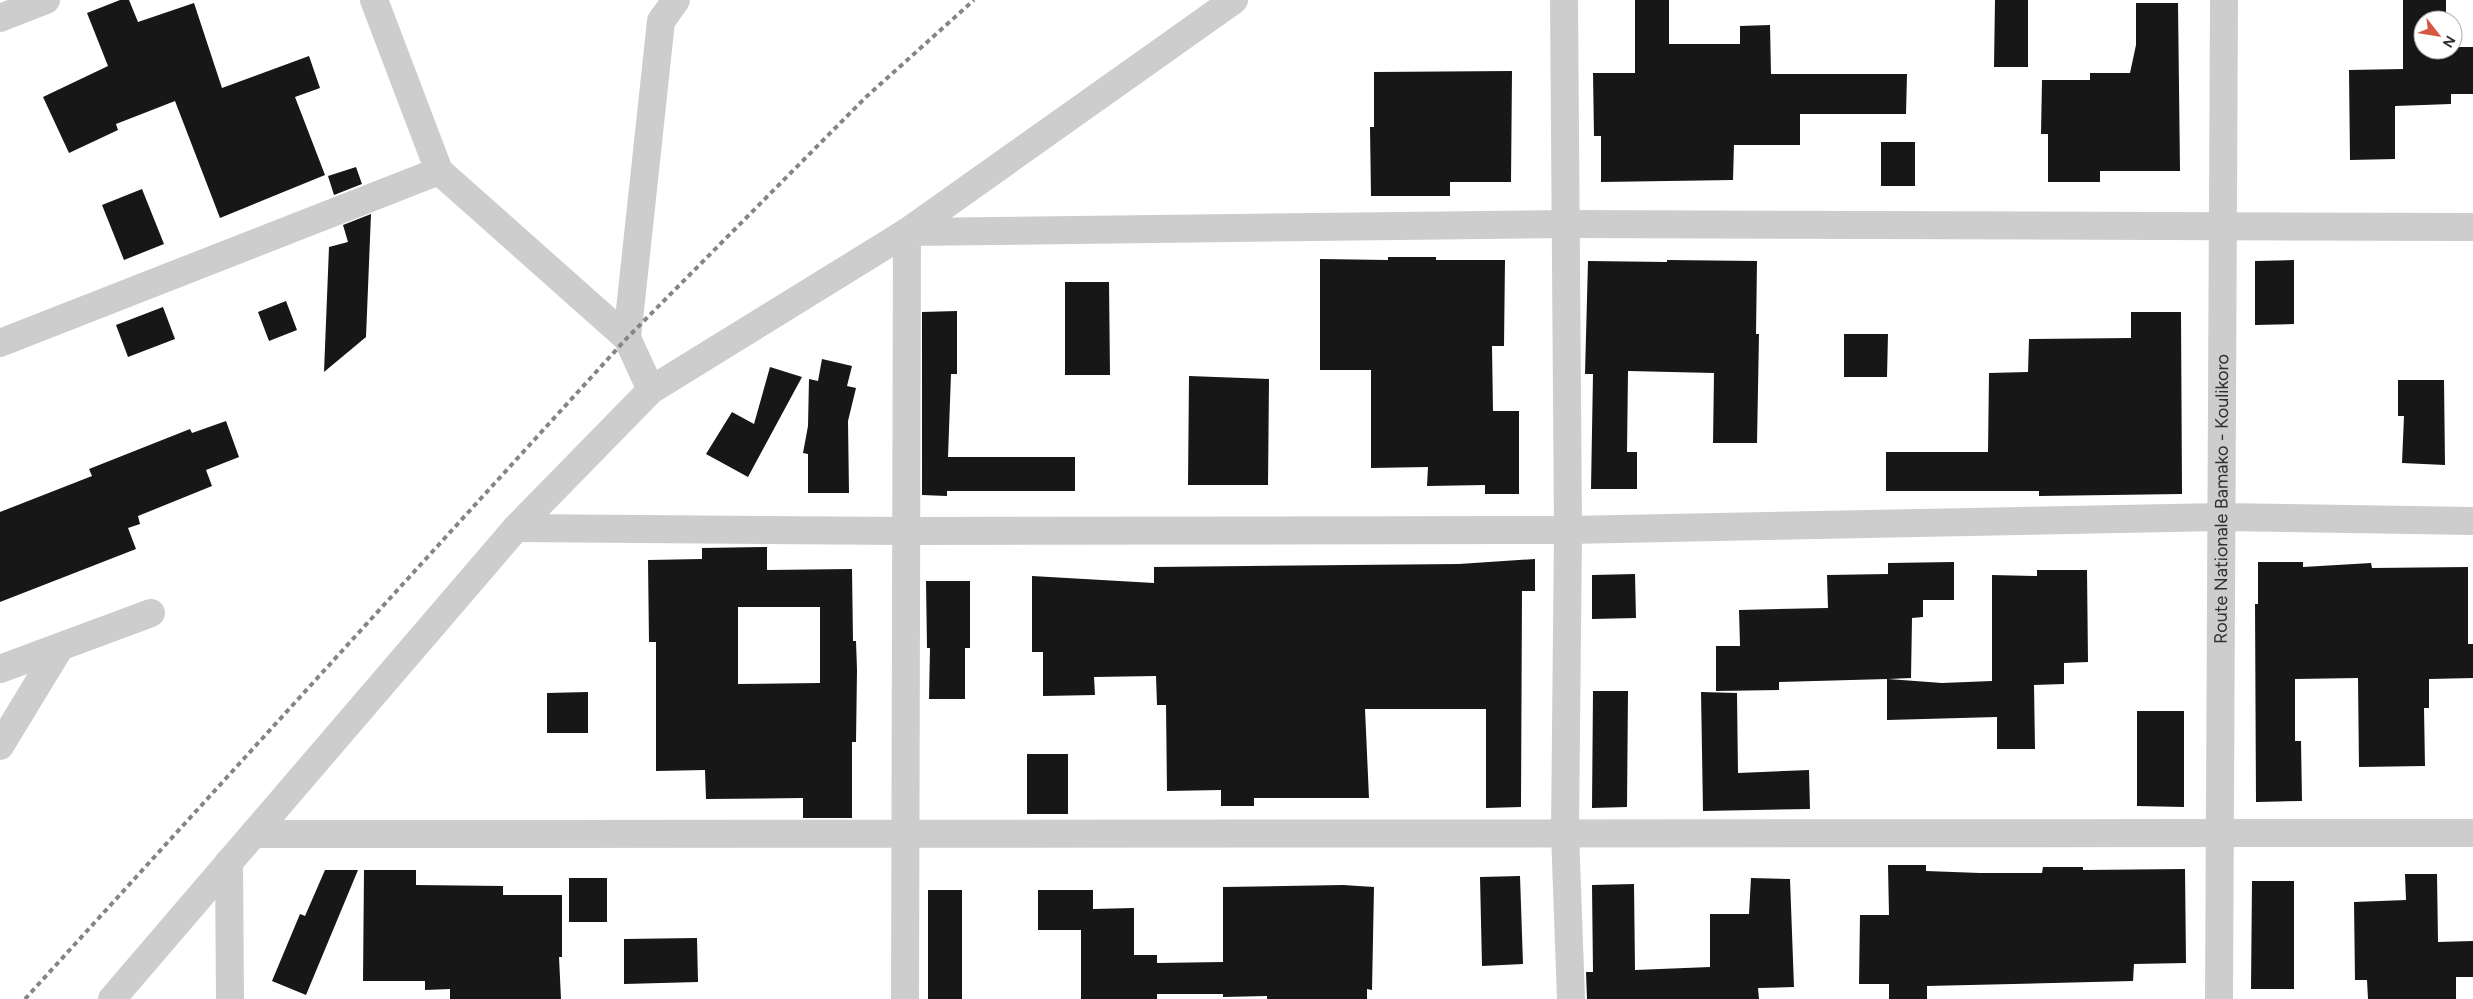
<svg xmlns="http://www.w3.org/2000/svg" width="2473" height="999" font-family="Figtree,sans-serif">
<rect width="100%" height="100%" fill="#fff"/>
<path fill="#171717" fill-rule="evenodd" d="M 120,0 L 129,0 L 138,22 L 194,3 L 222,88 L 309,56 L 320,88 L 295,97 L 325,175 L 220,218 L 175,101 L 116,124 L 118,130 L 69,153 L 43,97 L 108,66 L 87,13 Z
M 1635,0 L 1669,0 L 1669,44 L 1740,44 L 1740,26 L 1770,25 L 1771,74 L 1907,74 L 1906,114 L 1800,114 L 1800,145 L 1734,145 L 1733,180 L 1601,182 L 1601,136 L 1594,136 L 1593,73 L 1635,73 Z
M 1995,0 L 2028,0 L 2028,67 L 1994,67 Z
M 2403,0 L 2446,0 L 2446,20 L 2423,20 L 2423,50 L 2453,50 L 2453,47 L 2473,47 L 2473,94 L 2451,94 L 2451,104 L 2395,106 L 2395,159 L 2350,160 L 2349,70 L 2403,69 Z
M 2136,3 L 2178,3 L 2180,171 L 2100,171 L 2100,182 L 2048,182 L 2048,134 L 2041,134 L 2042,80 L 2090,80 L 2090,73 L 2130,73 L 2136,45 Z
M 1512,71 L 1511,182 L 1450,182 L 1450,196 L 1371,196 L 1370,127 L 1374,127 L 1374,72 Z
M 1881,142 L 1915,142 L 1915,186 L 1881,186 Z
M 356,167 L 362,184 L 334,195 L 328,176 Z
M 142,189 L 164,244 L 124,260 L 102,205 Z
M 371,214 L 366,337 L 324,372 L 329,247 L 348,242 L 343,225 Z
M 1388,257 L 1436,257 L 1436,260 L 1505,260 L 1504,346 L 1492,346 L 1493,411 L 1519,411 L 1519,494 L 1485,494 L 1485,485 L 1427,486 L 1428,467 L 1371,468 L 1371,370 L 1320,370 L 1320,259 L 1388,260 Z
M 1667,260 L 1757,261 L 1756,334 L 1759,334 L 1757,443 L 1713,443 L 1714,373 L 1628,371 L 1627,452 L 1637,452 L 1637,489 L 1591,489 L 1593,374 L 1585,374 L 1588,261 L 1667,262 Z
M 2294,260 L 2294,324 L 2255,325 L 2255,261 Z
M 1065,282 L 1109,282 L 1110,375 L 1065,375 Z
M 286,301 L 297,330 L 269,341 L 258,312 Z
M 163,307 L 175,339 L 128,357 L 116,325 Z
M 957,311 L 957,374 L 951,374 L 948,457 L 1075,457 L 1075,491 L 947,491 L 947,496 L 922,495 L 922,312 Z
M 2131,312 L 2181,312 L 2182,494 L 2039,496 L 2039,491 L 1886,491 L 1886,452 L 1988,452 L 1989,373 L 2028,372 L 2029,339 L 2131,338 Z
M 1844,334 L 1888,334 L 1887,377 L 1844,377 Z
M 822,359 L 852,366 L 847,386 L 856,388 L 848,421 L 849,493 L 808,493 L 808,454 L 803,453 L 808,426 L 809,379 L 818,381 Z
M 770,367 L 802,377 L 748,477 L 706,454 L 732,412 L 754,424 Z
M 1189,376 L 1269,379 L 1268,485 L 1188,485 Z
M 2398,380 L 2444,380 L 2445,465 L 2402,463 L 2404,416 L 2398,416 Z
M 226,421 L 239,457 L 206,470 L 212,486 L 138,516 L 140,524 L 128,528 L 136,549 L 0,602 L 0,512 L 92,476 L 89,469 L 190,429 L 192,433 Z
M 767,547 L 767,570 L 852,569 L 853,641 L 856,641 L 857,670 L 856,742 L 852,742 L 852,818 L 803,818 L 803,798 L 706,799 L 705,770 L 656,771 L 656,642 L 649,642 L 648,560 L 702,559 L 702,548 ZM 738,607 L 820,607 L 820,683 L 738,684 Z
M 1535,559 L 1535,591 L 1522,591 L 1521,807 L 1486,808 L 1486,709 L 1365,709 L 1369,798 L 1254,798 L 1254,806 L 1221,806 L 1221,790 L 1167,791 L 1166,705 L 1157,705 L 1156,676 L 1094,677 L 1095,695 L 1043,696 L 1043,652 L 1032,652 L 1032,576 L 1154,583 L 1154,567 L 1459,564 Z
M 1954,562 L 1954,600 L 1923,600 L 1923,617 L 1912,618 L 1911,678 L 1888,679 L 1942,683 L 1992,681 L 1992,575 L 2037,576 L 2037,570 L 2087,570 L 2088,662 L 2064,663 L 2064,684 L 2034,685 L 2035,749 L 1997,749 L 1997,717 L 1887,720 L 1887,679 L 1779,682 L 1779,690 L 1716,691 L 1716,646 L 1740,646 L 1739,610 L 1828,608 L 1827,575 L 1888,574 L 1888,563 Z
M 2258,562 L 2303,562 L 2303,567 L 2371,563 L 2372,568 L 2468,567 L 2468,644 L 2473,644 L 2473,678 L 2429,679 L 2429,708 L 2424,708 L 2425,766 L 2359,767 L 2358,678 L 2295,679 L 2295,741 L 2301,741 L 2302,801 L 2256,802 L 2255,604 L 2258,604 Z
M 1635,574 L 1636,618 L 1592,619 L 1592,575 Z
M 926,581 L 970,581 L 970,648 L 965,648 L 965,699 L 929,699 L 930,648 L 927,648 Z
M 1593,691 L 1628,691 L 1627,807 L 1592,808 Z
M 588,692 L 588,733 L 547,733 L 547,693 Z
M 1701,692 L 1737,693 L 1738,773 L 1809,770 L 1810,809 L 1703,811 Z
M 2137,711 L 2184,711 L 2184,807 L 2137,806 Z
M 1027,754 L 1068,754 L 1068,814 L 1027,814 Z
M 1888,865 L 1926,865 L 1926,871 L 1980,873 L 2042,873 L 2043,867 L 2083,867 L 2083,870 L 2185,869 L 2186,963 L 2134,964 L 2133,981 L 1927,986 L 1927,999 L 1889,999 L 1889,984 L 1859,984 L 1860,915 L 1889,915 Z
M 325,870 L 358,870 L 306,995 L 272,981 L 300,914 L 305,916 Z
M 364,870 L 416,870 L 416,885 L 503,886 L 503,895 L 562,895 L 562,957 L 559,957 L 561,999 L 450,999 L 450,989 L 425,990 L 425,981 L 363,981 Z
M 2405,874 L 2437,874 L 2438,942 L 2473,941 L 2473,977 L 2456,977 L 2456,999 L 2368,999 L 2367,980 L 2355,980 L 2354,902 L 2406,900 Z
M 1520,876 L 1523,964 L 1482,966 L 1480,877 Z
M 569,878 L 607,878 L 607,922 L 569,922 Z
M 1751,878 L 1790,879 L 1794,987 L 1758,988 L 1759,999 L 1587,999 L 1586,972 L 1593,972 L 1592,885 L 1634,884 L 1635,970 L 1710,967 L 1710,914 L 1749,914 Z
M 2252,881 L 2294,881 L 2294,989 L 2251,989 Z
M 1343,885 L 1374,887 L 1372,990 L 1367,989 L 1367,999 L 1267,999 L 1267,996 L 1223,997 L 1223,994 L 1157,994 L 1157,999 L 1081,999 L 1081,930 L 1038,930 L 1038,890 L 1093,890 L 1093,909 L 1134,908 L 1134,955 L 1157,955 L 1157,963 L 1223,962 L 1223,887 Z
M 928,890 L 962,890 L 962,999 L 928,999 Z
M 697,938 L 698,982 L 624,984 L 624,939 Z"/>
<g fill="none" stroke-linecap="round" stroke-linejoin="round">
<g stroke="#cdcdcd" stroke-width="28">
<path d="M 1564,0 L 1568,530 L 1565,833 L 1571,999"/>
<path d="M 0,18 L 46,0"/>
<path d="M 0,343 L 439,171"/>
<path d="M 516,528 L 906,531 L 1568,530 L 2221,517 L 2473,521"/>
<path d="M 0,669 L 151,613"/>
<path d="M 0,746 L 59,649"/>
<path d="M 254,834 L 2473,833"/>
<path d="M 229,862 L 230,999"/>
<path d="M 905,999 L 907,232 L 1565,224 L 2473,227"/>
<path id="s1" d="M 2219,999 L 2224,0"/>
</g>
<path stroke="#cdcdcd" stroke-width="28" d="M 374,0 L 439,171 L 627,338 L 651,390
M 627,338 L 661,21 L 676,0
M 112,999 L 516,528 L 651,390 L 907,232 L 1234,0"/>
<path stroke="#858585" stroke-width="4" stroke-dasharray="5 4" stroke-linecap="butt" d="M 25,999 L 627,338 L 866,97 L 974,0"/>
</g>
<g text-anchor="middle" stroke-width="5" stroke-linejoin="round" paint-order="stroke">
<g font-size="18" fill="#303030" stroke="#fff">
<text dy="6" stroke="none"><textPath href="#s1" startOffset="500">Route Nationale Bamako - Koulikoro</textPath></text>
</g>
</g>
<g transform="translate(2438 35) rotate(121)"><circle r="24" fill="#ffffff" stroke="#acacac"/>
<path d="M0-4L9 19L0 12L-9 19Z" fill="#d65742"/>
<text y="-8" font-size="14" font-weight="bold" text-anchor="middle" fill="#303030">N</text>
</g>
</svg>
